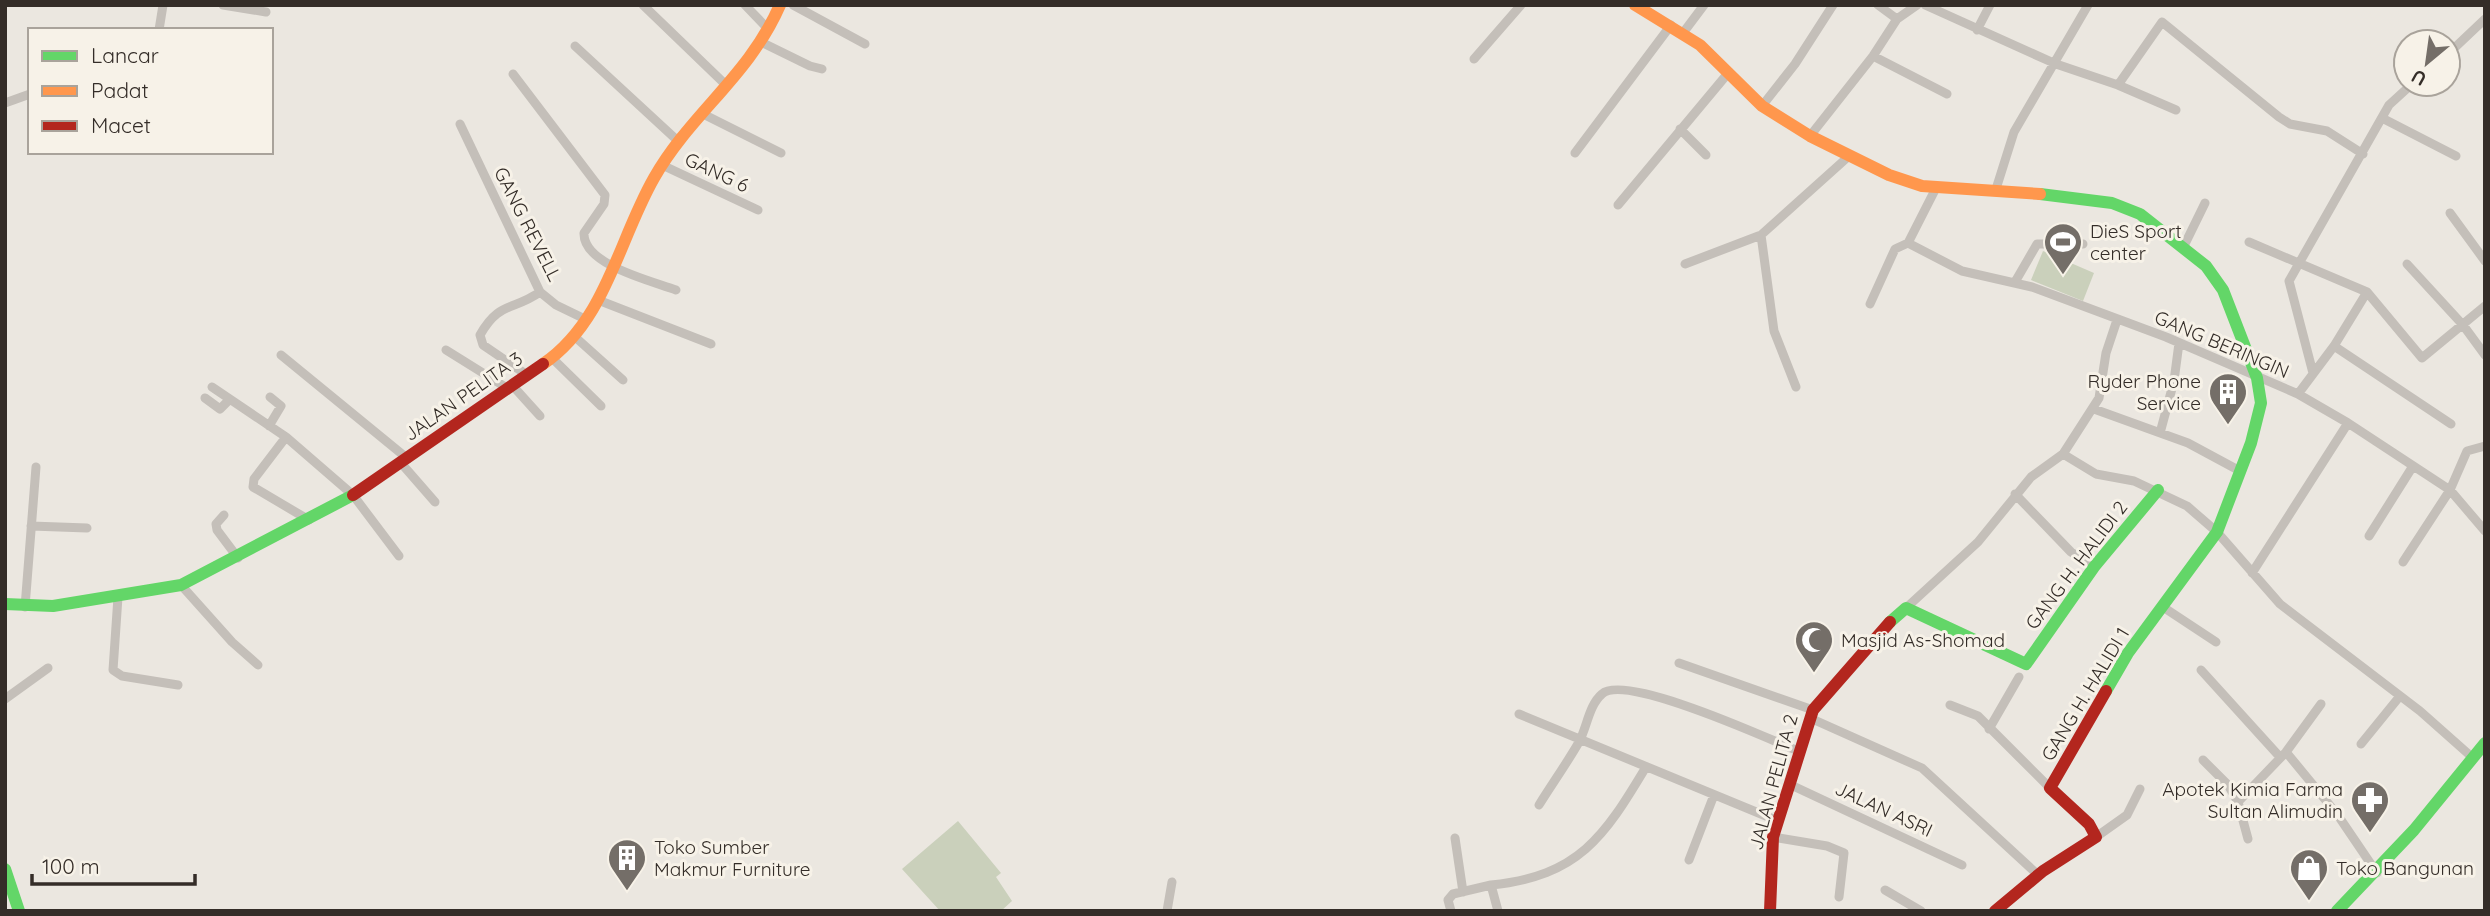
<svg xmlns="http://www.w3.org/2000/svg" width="2490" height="916" font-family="Quicksand,sans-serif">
<rect width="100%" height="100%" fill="#ebe7e0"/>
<path fill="#cad0bb" d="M 2043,251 L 2094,273 L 2083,301 L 2031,280 Z
M 958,821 L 1001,873 L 996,877 L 1012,901 L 1001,911 L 940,911 L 902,869 Z"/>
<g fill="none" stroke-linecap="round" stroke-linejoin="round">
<path stroke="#c4bfb9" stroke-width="9" d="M 223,5 L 266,12
M 643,5 L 726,85
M 745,5 L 768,29
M 793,5 L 865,44
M 1878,5 L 1897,19
M 1925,5 L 2056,64 L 2118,85 L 2176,110
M 159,30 L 163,5
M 1977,30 L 1990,5
M 1683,33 L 1704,5
M 761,42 L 810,66 L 822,69
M 575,46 L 679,142
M 2448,54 L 2485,19
M 1873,56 L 1947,94
M 1474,59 L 1521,5
M 513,74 L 605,195 L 604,204 L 584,233 C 583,265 652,281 676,290
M 2118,85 L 2162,22 L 2279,117 L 2290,124 L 2327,131 L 2363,154
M 5,103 L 30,94
M 1762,106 L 1795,64 L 1833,5
M 703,114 L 781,153
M 2382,118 L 2456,156
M 460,124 L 540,292 L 556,305 L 587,320
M 1680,129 L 1706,155
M 1810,136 L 1873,56 L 1897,19 L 1917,5
M 1575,153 L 1671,25
M 662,165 L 758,210
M 1996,189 L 2014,132 L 2088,5
M 1618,205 L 1729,72
M 2450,213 L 2485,261
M 1761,235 L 1774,331 L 1796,387
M 2249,242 L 2367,292 L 2422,358 L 2485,306
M 1908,243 L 1962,271 L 2032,287 L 2166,337 L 2298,394 L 2348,423 L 2450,490 L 2467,451 L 2485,446
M 2183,248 L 2205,203
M 1685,264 L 1761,235 L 1849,156
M 2407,264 L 2463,325 L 2485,355
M 2015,282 L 2037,244 L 2083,244
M 598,300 L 711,344
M 1870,304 L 1895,249 L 1908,243 L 1936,188
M 574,336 L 623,380
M 2334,346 L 2451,424
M 446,350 L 507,388
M 281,355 L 408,459
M 552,358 L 601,406
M 2313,373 L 2289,281 L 2389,105 L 2412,84
M 527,375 L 483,345 L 480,335 C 499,301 513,311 540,292
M 512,385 L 540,416
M 212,387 L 286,437 L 353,495 L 399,556
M 2298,394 L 2334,346 L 2367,292
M 205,398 L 220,409 L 228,401
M 2094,409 L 2188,443 L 2240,471
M 269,426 L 281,406 L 270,397
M 2160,433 L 2174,381 L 2179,343
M 286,437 L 254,479 L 253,487 L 309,520
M 2063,454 L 2096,474 L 2134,481 L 2187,506 L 2217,532 L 2280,604 L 2420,711 L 2473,758
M 401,463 L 435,502
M 2015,494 L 2071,552 L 2094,567
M 224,515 L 216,524 L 217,530 L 238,558
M 31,526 L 87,528
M 2369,536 L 2413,466
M 2403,562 L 2450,490 L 2485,531
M 2252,573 L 2348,423
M 181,585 L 232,642 L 258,665
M 118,597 L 113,670 L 122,676 L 178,685
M 25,607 L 36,467
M 2163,607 L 2216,642
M 1906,608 L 1978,542 L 2031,477 L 2063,454 L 2099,398 L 2106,353 L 2117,320
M 1679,663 L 1813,710
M 2201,670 L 2279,756
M 5,699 L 48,668
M 1950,705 L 1978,716 L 2050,788
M 1519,714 L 1778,821
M 1810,718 L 1922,768 L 2037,874
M 1989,729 L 2019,677
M 2361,744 L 2400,696
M 2286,752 L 2337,814 L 2377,873
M 2203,760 L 2228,785 L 2238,802 L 2286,752 L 2321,704
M 1791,785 L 1962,865
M 2238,802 L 2248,839
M 1539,805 C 1552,784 1567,763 1579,742 C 1587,727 1589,705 1602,694 C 1625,673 1767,738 1798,751
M 1773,837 L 1827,846 L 1844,853 L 1839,897
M 2096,837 L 2127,815 L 2140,789
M 1455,838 L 1463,892
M 1689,860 L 1714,795
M 1885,890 L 1921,911
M 1167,911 L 1172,882
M 1451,911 L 1448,900 L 1453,894 L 1491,885
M 1498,911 L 1491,885 C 1579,876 1604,837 1646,767"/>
<path stroke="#63d668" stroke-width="12" d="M 2040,194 L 2112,203 L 2140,214 L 2206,266 L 2223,290 L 2257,378 L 2261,403 L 2251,443 L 2217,532 L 2128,653 L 2106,691
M 5,604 L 53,606 L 181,585 L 353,495
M 1890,622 L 1906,608 L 2026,664 L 2094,567 L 2158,490
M 5,869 L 19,911
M 2337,911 L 2414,830 L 2485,743"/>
<path stroke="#ff974d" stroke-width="12" d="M 1635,5 L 1700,45 L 1762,106 L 1810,136 L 1889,175 L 1922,186 L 2040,194
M 543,364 C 606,321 618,241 654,178 C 691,113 749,76 780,5"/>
<path stroke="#b3261e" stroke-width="12" d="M 353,495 L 543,364
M 1770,911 L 1773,837 L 1813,710 L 1890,622
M 1995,911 L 2043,871 L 2096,837 L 2089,824 L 2050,788 L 2106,691"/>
</g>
<defs>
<symbol id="stadium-pin" viewBox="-11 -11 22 30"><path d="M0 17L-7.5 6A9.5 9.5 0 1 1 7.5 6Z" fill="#746e68" stroke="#f7f2e8"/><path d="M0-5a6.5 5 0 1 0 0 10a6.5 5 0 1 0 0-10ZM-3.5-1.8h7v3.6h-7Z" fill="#fff"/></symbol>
<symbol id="building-pin" viewBox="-11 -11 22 30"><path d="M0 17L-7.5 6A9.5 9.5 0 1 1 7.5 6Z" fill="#746e68" stroke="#f7f2e8"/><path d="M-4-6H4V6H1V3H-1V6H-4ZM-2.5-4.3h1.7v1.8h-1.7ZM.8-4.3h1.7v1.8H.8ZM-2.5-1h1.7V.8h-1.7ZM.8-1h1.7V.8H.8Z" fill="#fff"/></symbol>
<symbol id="mosque-pin" viewBox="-11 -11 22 30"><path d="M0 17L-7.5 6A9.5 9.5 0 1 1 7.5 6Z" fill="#746e68" stroke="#f7f2e8"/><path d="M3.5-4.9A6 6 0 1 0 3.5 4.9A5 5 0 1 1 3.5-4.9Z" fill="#fff"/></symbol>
<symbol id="pharmacy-pin" viewBox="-11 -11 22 30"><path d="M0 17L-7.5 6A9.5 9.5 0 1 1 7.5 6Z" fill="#746e68" stroke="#f7f2e8"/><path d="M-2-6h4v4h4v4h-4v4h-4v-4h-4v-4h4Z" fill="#fff"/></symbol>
<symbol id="shop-pin" viewBox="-11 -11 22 30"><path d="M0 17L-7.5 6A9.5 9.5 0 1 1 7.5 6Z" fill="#746e68" stroke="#f7f2e8"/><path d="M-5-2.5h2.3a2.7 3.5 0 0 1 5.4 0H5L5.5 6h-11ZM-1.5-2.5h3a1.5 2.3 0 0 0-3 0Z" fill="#fff"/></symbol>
</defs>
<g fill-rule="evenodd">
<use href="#stadium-pin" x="2041" y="220" width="44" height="60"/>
<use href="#building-pin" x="2206" y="370" width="44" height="60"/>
<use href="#mosque-pin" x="1792" y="618" width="44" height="60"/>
<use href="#pharmacy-pin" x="2348" y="778" width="44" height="60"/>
<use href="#building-pin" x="605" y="836" width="44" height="60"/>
<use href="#shop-pin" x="2287" y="846" width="44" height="60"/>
</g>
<g text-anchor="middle" stroke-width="6" stroke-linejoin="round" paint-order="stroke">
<g font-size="19" fill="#342d28" stroke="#f7f2e8">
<text transform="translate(717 172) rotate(25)" y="7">GANG 6</text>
<text transform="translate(528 224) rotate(63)" y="7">GANG REVELL</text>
<text transform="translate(2222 344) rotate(23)" y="7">GANG BERINGIN</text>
<text transform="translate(463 396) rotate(-35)" y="7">JALAN PELITA 3</text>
<text transform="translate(2076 565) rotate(-53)" y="7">GANG H. HALIDI 2</text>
<text transform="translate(2085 694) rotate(-59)" y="7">GANG H. HALIDI 1</text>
<text transform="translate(1773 782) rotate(-75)" y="7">JALAN PELITA 2</text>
<text transform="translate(1884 809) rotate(25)" y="7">JALAN ASRI</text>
</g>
<g font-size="19" fill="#342d28" stroke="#f7f2e8" text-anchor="start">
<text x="2090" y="238">DieS Sport<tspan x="2090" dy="22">center</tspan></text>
<text x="2201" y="388" text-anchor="end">Ryder Phone<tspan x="2201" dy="22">Service</tspan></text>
<text x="1841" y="647">Masjid As-Shomad</text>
<text x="2343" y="796" text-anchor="end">Apotek Kimia Farma<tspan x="2343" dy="22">Sultan Alimudin</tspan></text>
<text x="654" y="854">Toko Sumber<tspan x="654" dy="22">Makmur Furniture</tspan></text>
<text x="2336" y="875">Toko Bangunan</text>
</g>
</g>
<rect width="2490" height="916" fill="none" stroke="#342d28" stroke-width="14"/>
<rect x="28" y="28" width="245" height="126" fill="#f7f2e8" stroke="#a9a39b" stroke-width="2"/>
<rect x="42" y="51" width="35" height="10" fill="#63d668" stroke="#a9a39b" stroke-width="2"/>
<text x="91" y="63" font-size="21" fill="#342d28">Lancar</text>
<rect x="42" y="86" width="35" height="10" fill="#ff974d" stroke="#a9a39b" stroke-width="2"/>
<text x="91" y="98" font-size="21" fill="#342d28">Padat</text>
<rect x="42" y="121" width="35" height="10" fill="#b3261e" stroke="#a9a39b" stroke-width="2"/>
<text x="91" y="133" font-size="21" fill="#342d28">Macet</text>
<g transform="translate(2427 63) rotate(209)"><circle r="33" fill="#f7f2e8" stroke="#a9a39b" stroke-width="2"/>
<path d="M0-5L12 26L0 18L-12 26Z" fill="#746e68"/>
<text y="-10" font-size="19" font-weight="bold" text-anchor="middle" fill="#342d28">U</text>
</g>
<path d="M32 874v10h163v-10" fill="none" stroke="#342d28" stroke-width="3.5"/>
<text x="42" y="874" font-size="21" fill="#342d28" stroke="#f7f2e8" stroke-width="5" paint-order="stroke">100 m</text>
</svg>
